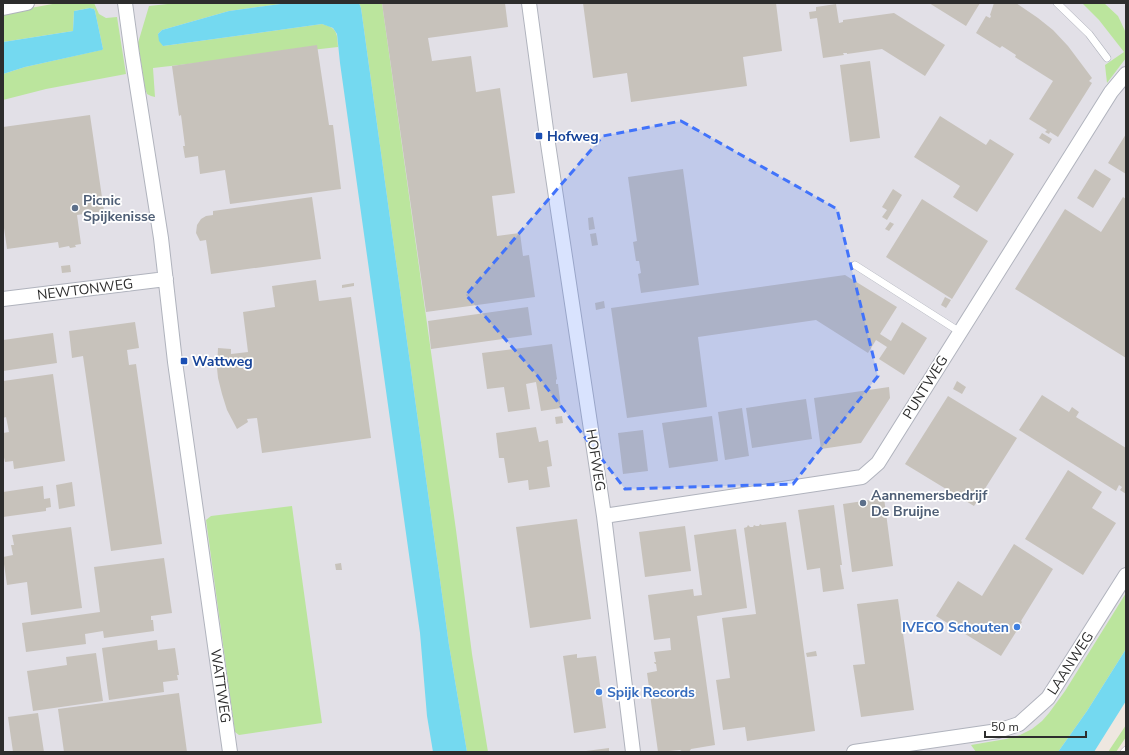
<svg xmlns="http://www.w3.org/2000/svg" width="1129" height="755" font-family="'Nunito Sans',sans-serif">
<rect width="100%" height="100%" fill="#eee7e0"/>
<path fill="#e2e0e7" d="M 86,3 L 1126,3 L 1126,676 L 1074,752 L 3,752 L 3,64 L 91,35 Z"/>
<path fill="#bbe59d" d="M 58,3 L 94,3 L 99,14 L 106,18 L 117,17 L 126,74 L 46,89 L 3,100 L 3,74 L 25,67 L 101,50 L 103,49 L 95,11 L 94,9 L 90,8 L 74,11 L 73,31 L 3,42 L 3,13 Z
M 177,3 L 288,3 L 229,11 L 162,30 L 158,34 L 163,46 L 322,24 C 337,28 337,32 338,47 L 153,68 L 155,97 L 151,96 L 147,94 L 145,88 L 138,43 L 149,6 Z
M 359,3 L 382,3 L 456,530 L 472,654 L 488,752 L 467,752 L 449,645 L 361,8 Z
M 1082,3 L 1104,3 L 1118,16 L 1126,33 L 1126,58 L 1107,83 L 1105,65 L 1124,52 L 1099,20 Z
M 292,506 L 322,723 L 239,735 L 235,732 L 206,520 L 211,516 Z
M 1126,593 L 1126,649 L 1087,711 L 1058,752 L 976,752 L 971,745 L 1006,739 L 1020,735 L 1032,729 L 1042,721 L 1049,713 L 1065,691 Z
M 1126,725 L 1126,737 L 1116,752 L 1108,752 Z"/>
<path fill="#74d9f0" d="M 288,3 L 359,3 L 361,8 L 449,645 L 467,752 L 433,752 L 427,716 L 420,633 L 340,63 L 337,34 L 333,28 L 322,24 L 163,46 L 159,41 L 158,34 L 162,30 L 229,11 Z
M 90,8 L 94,9 L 95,11 L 103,49 L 102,50 L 25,67 L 3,74 L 3,42 L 73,31 L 74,11 Z
M 1126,649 L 1126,701 L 1094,752 L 1058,752 L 1087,711 Z"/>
<path fill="#c7c2bb" d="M 382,3 L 505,3 L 508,27 L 428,38 L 432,61 L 471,56 L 476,92 L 500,88 L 515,193 L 492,196 L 497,236 L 520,233 L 523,256 L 529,255 L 535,297 L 426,312 Z
M 583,3 L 776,3 L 782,51 L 743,57 L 747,86 L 631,102 L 627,73 L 593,78 Z
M 929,3 L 980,3 L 966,26 Z
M 994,3 L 1016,3 L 1038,18 L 1053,30 L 1068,46 L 1092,78 L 1089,81 L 1092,83 L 1058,137 L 1050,132 L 1049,134 L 1045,132 L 1047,130 L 1029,119 L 1053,81 L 1015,57 L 1016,55 L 1002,46 L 1000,48 L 976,33 L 986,16 L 990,18 L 991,16 L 990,15 Z
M 836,4 L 839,23 L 843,22 L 843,20 L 894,13 L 945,45 L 925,76 L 882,49 L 847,54 L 847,53 L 843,53 L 844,55 L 823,58 L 817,18 L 810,19 L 809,12 L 816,11 L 816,7 Z
M 317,45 L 329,125 L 333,125 L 341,189 L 230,204 L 225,170 L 200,174 L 198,156 L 185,158 L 183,146 L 185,146 L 181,115 L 179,116 L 172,66 Z
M 870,61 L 880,138 L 850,142 L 840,65 Z
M 90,115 L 104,211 L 77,215 L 81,244 L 75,245 L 76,247 L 70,248 L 69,246 L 59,248 L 58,242 L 7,249 L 3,221 L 3,127 Z
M 940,116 L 986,145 L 990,139 L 1014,154 L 977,212 L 953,197 L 960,186 L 914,157 Z
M 1042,133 L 1052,139 L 1049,144 L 1039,138 Z
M 1126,134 L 1126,174 L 1108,163 Z
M 683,169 L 699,285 L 641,293 L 638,274 L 641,273 L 639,261 L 636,261 L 633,242 L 637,241 L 628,177 Z
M 1095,169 L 1111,179 L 1093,208 L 1077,198 Z
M 893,189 L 902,195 L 887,220 L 882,217 L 887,210 L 882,207 Z
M 312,197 L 321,259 L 211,274 L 206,240 L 200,241 L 196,233 L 197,225 L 201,219 L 206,216 L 213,215 L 213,211 Z
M 1123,197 L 1126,199 L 1126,358 L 1015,289 L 1065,209 L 1101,232 Z
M 922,199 L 988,241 L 952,299 L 886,257 Z
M 593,217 L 595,229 L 589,230 L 588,218 Z
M 890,222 L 894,224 L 889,231 L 885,229 Z
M 596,233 L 598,245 L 592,246 L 590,234 Z
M 70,265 L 71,272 L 62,273 L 61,266 Z
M 845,275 L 897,307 L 880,334 L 891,341 L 902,322 L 927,338 L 904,375 L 879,359 L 887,347 L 876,340 L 868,353 L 816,320 L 698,337 L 707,407 L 627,418 L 611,308 Z
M 316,280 L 319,301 L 351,297 L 371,438 L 262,453 L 257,418 L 247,419 L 248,422 L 237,429 L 227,410 L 222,394 L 218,378 L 217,368 L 218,348 L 231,349 L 231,354 L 248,352 L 243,312 L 275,307 L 272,286 Z
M 354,283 L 354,286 L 342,288 L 342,285 Z
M 945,297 L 951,300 L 946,308 L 941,305 Z
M 604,301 L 605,308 L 596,310 L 595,303 Z
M 528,307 L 532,335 L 431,349 L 428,321 Z
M 135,322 L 139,348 L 127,350 L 129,365 L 136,364 L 162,544 L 111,551 L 83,356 L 72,358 L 69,331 Z
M 53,333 L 57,363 L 3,371 L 3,340 Z
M 552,344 L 557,379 L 556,380 L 556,384 L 558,384 L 561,408 L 541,411 L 536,382 L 526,384 L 530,409 L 508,412 L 504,387 L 487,389 L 482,353 Z
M 53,374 L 65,461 L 14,469 L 13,461 L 5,462 L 3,453 L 3,433 L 9,432 L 6,417 L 3,418 L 3,381 Z
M 957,381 L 966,387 L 962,394 L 953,389 Z
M 889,387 L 890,398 L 861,443 L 821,449 L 814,398 Z
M 1042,395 L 1069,412 L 1072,407 L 1079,412 L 1076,417 L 1126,448 L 1126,494 L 1120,490 L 1122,487 L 1119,485 L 1116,491 L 1019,430 Z
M 948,396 L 1017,438 L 974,506 L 905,464 Z
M 806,399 L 812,439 L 752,448 L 746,408 Z
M 742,408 L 749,456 L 725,460 L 718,412 Z
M 562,416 L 563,423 L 556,424 L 555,417 Z
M 712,416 L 718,461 L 669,468 L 662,423 Z
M 536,427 L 539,442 L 548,440 L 552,466 L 547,467 L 550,487 L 529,490 L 528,480 L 508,483 L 504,458 L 499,458 L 496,433 Z
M 643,430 L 648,471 L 623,474 L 618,433 Z
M 1068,470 L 1102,492 L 1092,508 L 1116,523 L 1083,575 L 1025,539 Z
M 72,482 L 75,506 L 59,509 L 56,485 Z
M 43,486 L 44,499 L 50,498 L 51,507 L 46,508 L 46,511 L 3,517 L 3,492 Z
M 884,498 L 893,566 L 852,572 L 843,504 Z
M 834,505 L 842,565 L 840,565 L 844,589 L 823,592 L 820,568 L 807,570 L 798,510 Z
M 577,519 L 591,619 L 530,628 L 516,527 Z
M 786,522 L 815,731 L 747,741 L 745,727 L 723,730 L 716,680 L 730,678 L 722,618 L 756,614 L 744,528 L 747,527 L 748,525 L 750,527 L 753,527 L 754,525 L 756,526 L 759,526 L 760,524 L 762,525 Z
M 685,526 L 691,571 L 645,577 L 639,532 Z
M 71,527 L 82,608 L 31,615 L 27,582 L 7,585 L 3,557 L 13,555 L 11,545 L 14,545 L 12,535 Z
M 736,529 L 747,608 L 697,616 L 715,745 L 691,749 L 689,752 L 683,752 L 680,750 L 658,752 L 647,673 L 657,671 L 656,664 L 655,664 L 654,662 L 656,662 L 654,652 L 671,650 L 670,638 L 654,640 L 648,595 L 693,589 L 694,596 L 702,595 L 694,535 Z
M 1014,544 L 1053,569 L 1021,621 L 1022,622 L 1020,625 L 1022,629 L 1016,632 L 1001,656 L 936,616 L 958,581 L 982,596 Z
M 164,558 L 172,613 L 151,616 L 151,620 L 153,620 L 154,631 L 104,638 L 103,631 L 85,634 L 86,644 L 26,652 L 22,623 L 100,612 L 94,567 Z
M 341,563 L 342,570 L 336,570 L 335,564 Z
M 898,599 L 914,710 L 861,717 L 853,665 L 865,664 L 857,604 Z
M 157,640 L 158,650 L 175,648 L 179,675 L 177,675 L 178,680 L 163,682 L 164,692 L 109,700 L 102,648 Z
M 816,651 L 817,656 L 807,657 L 806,653 Z
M 96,653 L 103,701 L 33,711 L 27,671 L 67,665 L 66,657 Z
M 577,654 L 577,658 L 596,656 L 606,728 L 574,733 L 563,656 Z
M 179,693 L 187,752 L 64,752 L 58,709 Z
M 38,713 L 44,752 L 13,752 L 8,717 Z
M 609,748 L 609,752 L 586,752 L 586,751 Z"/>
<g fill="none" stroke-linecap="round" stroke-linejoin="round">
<defs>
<path id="lane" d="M 1057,3 L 1089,34 L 1107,58
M 855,265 L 960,332
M 1124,752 L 1126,750"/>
<path id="street" d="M 125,3 L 132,54 L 161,238 L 175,362 L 230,752
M 529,3 L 547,137 L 604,516 L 633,752
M 3,8 L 27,3
M 3,299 L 166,279
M 604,516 L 862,477 L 878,463 L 1111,92 L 1126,74
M 854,752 L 998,731 L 1019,724 L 1048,698 L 1126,575"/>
</defs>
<use href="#lane" stroke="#b0b3bd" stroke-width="8"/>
<use href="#street" stroke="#b0b3bd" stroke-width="16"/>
<use href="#lane" stroke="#fff" stroke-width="7"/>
<use href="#street" stroke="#fff" stroke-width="14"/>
</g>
<path fill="#4173fb" fill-opacity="0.2" stroke="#4173fb" stroke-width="3" stroke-dasharray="8 5" stroke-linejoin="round" d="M 681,121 L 837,209 L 878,376 L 793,484 L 625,489 L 536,374 L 466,295 L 603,136 Z"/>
<g fill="#1a4fb4" stroke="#fff" stroke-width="1.5">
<rect x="535" y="132" width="8" height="8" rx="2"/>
<rect x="180" y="357" width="8" height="8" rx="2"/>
</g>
<g fill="#5c6f8a" stroke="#fff" stroke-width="1.5">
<circle cx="75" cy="208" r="4"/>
<circle cx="863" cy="503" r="4"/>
</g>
<g fill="#3f7fe0" stroke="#fff" stroke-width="1.5">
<circle cx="1017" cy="627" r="4"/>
<circle cx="599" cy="692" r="4"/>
</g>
<g text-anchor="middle" stroke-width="3.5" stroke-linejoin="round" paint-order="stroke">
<g font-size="14" font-weight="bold" fill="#164399" stroke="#fff" text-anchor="start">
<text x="547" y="141">Hofweg</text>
<text x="192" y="366">Wattweg</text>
</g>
<g font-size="14" font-weight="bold" fill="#4e5e75" stroke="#fff" text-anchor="start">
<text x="83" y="205">Picnic<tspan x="83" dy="16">Spijkenisse</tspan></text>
<text x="871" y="500">Aannemersbedrijf<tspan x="871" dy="16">De Bruijne</tspan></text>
</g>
<g font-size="14" fill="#2d2d2d" stroke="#fff">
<text transform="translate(85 289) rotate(-7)" y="5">NEWTONWEG</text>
<text transform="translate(925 387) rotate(-58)" y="5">PUNTWEG</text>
<text transform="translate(596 460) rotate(81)" y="5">HOFWEG</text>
<text transform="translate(1070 663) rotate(-57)" y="5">LAANWEG</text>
<text transform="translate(221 686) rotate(82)" y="5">WATTWEG</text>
</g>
<g font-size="14" font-weight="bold" fill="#366cbe" stroke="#fff" text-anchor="end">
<text x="1009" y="632">IVECO Schouten</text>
<text x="607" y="697" text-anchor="start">Spijk Records</text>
</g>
</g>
<rect width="1129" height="755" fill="none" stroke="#2d2d2d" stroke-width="8"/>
<path d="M985 731v6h101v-6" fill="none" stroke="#2d2d2d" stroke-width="2"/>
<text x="991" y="731" font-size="12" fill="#2d2d2d" stroke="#ffffff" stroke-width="3" paint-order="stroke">50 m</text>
</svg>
